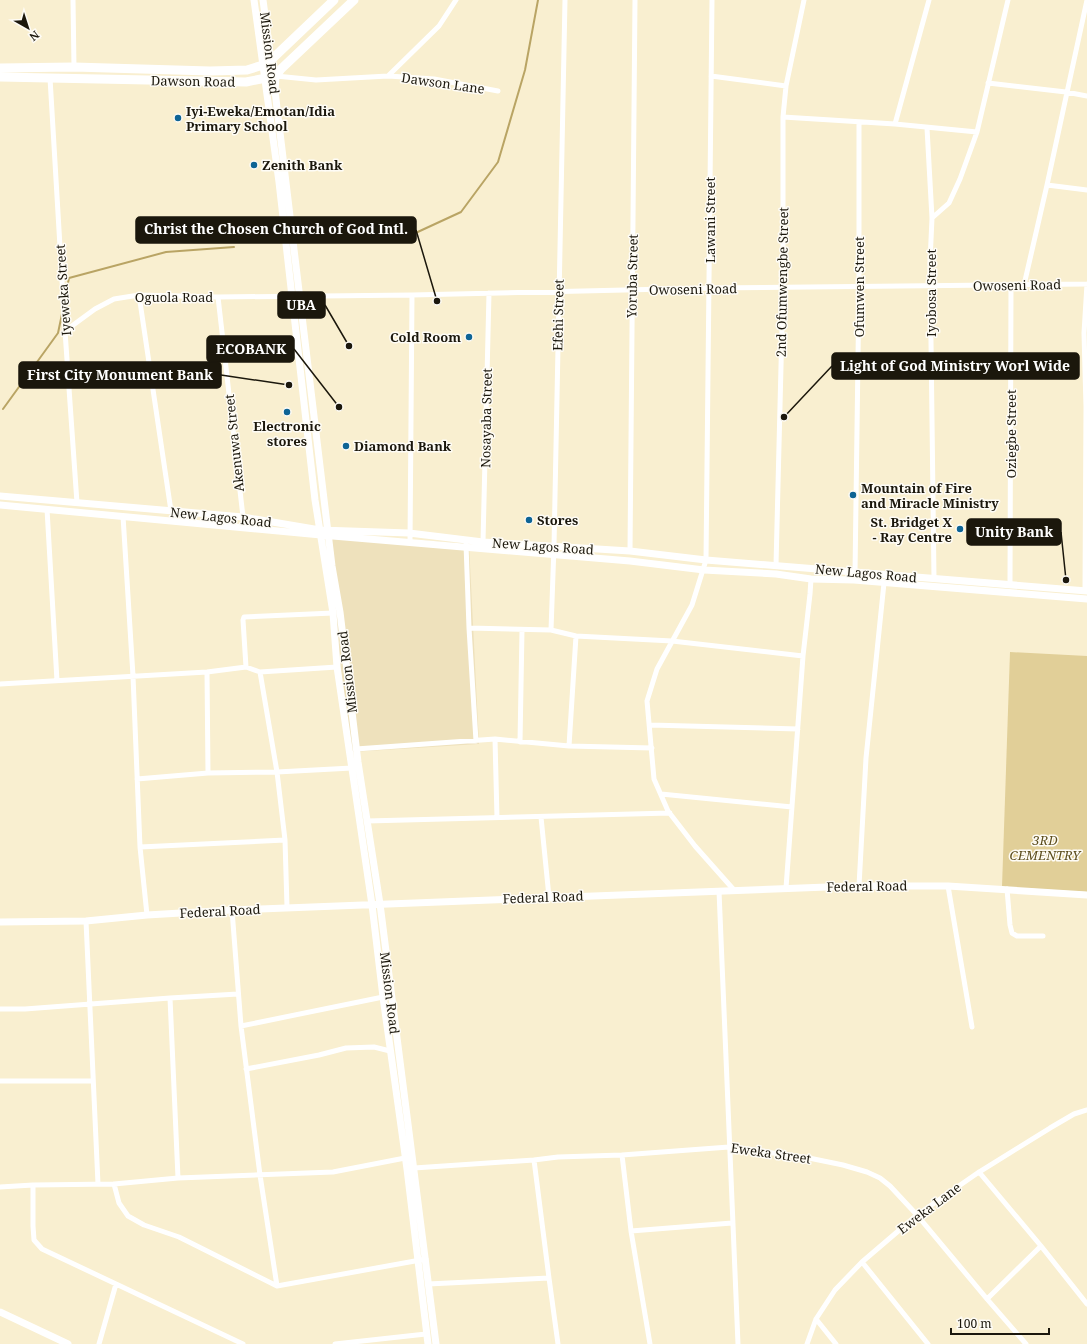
<svg xmlns="http://www.w3.org/2000/svg" width="1087" height="1344" font-family="'Noto Serif',serif">
<rect width="100%" height="100%" fill="#f9efd0"/>
<path fill="#eee1bc" d="M 325,533 L 469,544 L 479,744 L 351,752 Z"/>
<path fill="#e1cf98" d="M 1010,652 L 1087,656 L 1087,892 L 1002,887 Z"/>
<g fill="none" stroke-linecap="round" stroke-linejoin="round">
<path stroke="#b9a464" stroke-width="2" d="M 327,238 L 409,236 L 461,212 L 498,162 L 525,70 L 538,0
M 65,297 L 69,278 L 166,252 L 234,247
M 3,409 L 58,333 L 62,314"/>
<path stroke="#fff" stroke-width="5" d="M 73,0 L 74,67
M 712,0 L 706,560 L 692,605 L 657,669 L 647,701 L 654,779 L 668,811 L 695,846 L 734,890
M 276,76 L 316,80 L 388,76 L 439,26 L 456,0
M 388,76 L 434,79 L 498,91
M 711,76 L 786,86
M 50,78 L 65,331 L 77,503
M 988,83 L 1066,92 L 1087,96
M 783,117 L 895,124 L 977,132
M 895,124 L 929,0
M 927,128 L 932,218 L 930,262 L 934,578
M 1047,185 L 1087,190
M 932,218 L 949,203 L 960,179 L 977,132 L 1008,0
M 1024,285 L 1047,185 L 1087,0
M 139,295 L 171,511
M 218,297 L 243,517
M 65,331 L 95,309 L 114,299 L 139,295 L 218,297 L 412,295 L 710,288 L 1087,284
M 47,509 L 57,681
M 123,516 L 133,676 L 140,847 L 147,915
M 483,542 L 489,293
M 410,543 L 412,295
M 466,544 L 469,628 L 476,741
M 630,551 L 635,0
M 776,565 L 783,287 L 783,117 L 786,86 L 804,0
M 855,573 L 859,286 L 859,122
M 1010,584 L 1011,285
M 1085,591 L 1086,407 L 1084,333 L 1087,284
M 469,628 L 551,630 L 576,636 L 672,641 L 803,656
M 551,630 L 554,546 L 565,0
M 246,667 L 243,620 L 244,617 L 333,613
M 207,672 L 208,773
M 260,672 L 277,772 L 285,840 L 287,907
M 0,684 L 207,672 L 246,667 L 260,672 L 337,667
M 650,725 L 798,729
M 495,739 L 497,818
M 520,742 L 522,630
M 569,746 L 576,636
M 356,749 L 495,739 L 569,746 L 652,748
M 137,779 L 208,773 L 277,772 L 352,768
M 661,794 L 792,807
M 541,817 L 549,897
M 367,821 L 670,813
M 140,847 L 285,840
M 859,886 L 866,758 L 884,583
M 948,886 L 972,1027
M 786,888 L 803,656 L 810,594 L 811,579
M 1007,889 L 1010,925 L 1012,933 L 1017,936 L 1043,936
M 719,891 L 738,1344
M 232,910 L 241,1026 L 260,1175 L 277,1286
M 86,921 L 98,1184
M 170,998 L 178,1178
M 0,1009 L 25,1009 L 170,998 L 238,994
M 241,1026 L 383,997
M 246,1069 L 319,1055 L 346,1048 L 374,1047 L 390,1051
M 0,1081 L 93,1081
M 622,1155 L 631,1231 L 650,1344
M 534,1160 L 549,1278 L 558,1344
M 414,1168 L 534,1160 L 558,1157 L 622,1155 L 729,1147 L 809,1158 L 843,1165 L 867,1172 L 880,1178 L 890,1186 L 917,1215 L 987,1299 L 1026,1344
M 979,1172 L 1041,1246 L 1087,1304
M 114,1184 L 119,1203 L 128,1216 L 144,1225 L 179,1237 L 277,1286 L 426,1259
M 33,1185 L 33,1226 L 34,1240 L 42,1249 L 243,1344
M 0,1187 L 33,1185 L 114,1184 L 178,1178 L 333,1172 L 405,1158
M 631,1231 L 732,1223
M 862,1262 L 928,1344
M 428,1284 L 549,1278
M 987,1299 L 1041,1246
M 816,1319 L 836,1344
M 99,1344 L 116,1284
M 335,1344 L 426,1334
M 807,1344 L 816,1319 L 835,1290 L 862,1262 L 917,1215 L 979,1172 L 1050,1128 L 1074,1114 L 1087,1110"/>
<path stroke="#fff" stroke-width="7" d="M 254,0 L 279,182 L 315,500 L 333,613 L 337,667 L 372,905 L 383,997 L 407,1169 L 428,1344
M 263,0 L 271,60 L 276,76 L 275,91 L 332,566 L 340,612 L 358,762 L 380,904 L 436,1344
M 0,496 L 243,517 L 320,530 L 409,533 L 483,542 L 630,551 L 706,560 L 1087,591
M 0,505 L 321,535 L 630,561 L 704,570 L 776,574 L 811,579 L 854,580 L 1087,599
M 0,922 L 86,921 L 147,915 L 232,910 L 853,886 L 948,886 L 1087,895
M 0,1312 L 68,1344"/>
<path stroke="#fff" stroke-width="9" d="M 0,68 L 74,67 L 210,71 L 247,70 L 263,65 L 271,60 L 334,0
M 0,77 L 246,82 L 276,76 L 281,69 L 354,0"/>
</g>
<g fill="#0e6495" stroke="#fefcf6" stroke-width="1.5">
<circle cx="178" cy="118" r="4"/>
<circle cx="254" cy="165" r="4"/>
<circle cx="469" cy="337" r="4"/>
<circle cx="287" cy="412" r="4"/>
<circle cx="346" cy="446" r="4"/>
<circle cx="853" cy="495" r="4"/>
<circle cx="529" cy="520" r="4"/>
<circle cx="960" cy="529" r="4"/>
</g>
<g text-anchor="middle" stroke-width="3" stroke-linejoin="round" paint-order="stroke">
<g font-size="13" fill="#1b170c" stroke="#fefcf6">
<text transform="translate(270 53) rotate(83)" y="5">Mission Road</text>
<text transform="translate(193 81) rotate(1)" y="5">Dawson Road</text>
<text transform="translate(443 83) rotate(8)" y="5">Dawson Lane</text>
<text transform="translate(710 220) rotate(-90)" y="5">Lawani Street</text>
<text transform="translate(632 276) rotate(-89)" y="5">Yoruba Street</text>
<text transform="translate(782 282) rotate(-89)" y="5">2nd Ofumwengbe Street</text>
<text transform="translate(1017 285) rotate(-1)" y="5">Owoseni Road</text>
<text transform="translate(859 287) rotate(-90)" y="5">Ofumwen Street</text>
<text transform="translate(693 289) rotate(-1)" y="5">Owoseni Road</text>
<text transform="translate(63 290) rotate(-94)" y="5">Iyeweka Street</text>
<text transform="translate(931 293) rotate(-90)" y="5">Iyobosa Street</text>
<text x="174" y="302">Oguola Road</text>
<text transform="translate(558 315) rotate(-89)" y="5">Efehi Street</text>
<text transform="translate(486 418) rotate(-89)" y="5">Nosayaba Street</text>
<text transform="translate(1011 434) rotate(-90)" y="5">Oziegbe Street</text>
<text transform="translate(234 443) rotate(-96)" y="5">Akenuwa Street</text>
<text transform="translate(221 517) rotate(6)" y="5">New Lagos Road</text>
<text transform="translate(543 546) rotate(4)" y="5">New Lagos Road</text>
<text transform="translate(866 573) rotate(5)" y="5">New Lagos Road</text>
<text transform="translate(347 672) rotate(-97)" y="5">Mission Road</text>
<text transform="translate(867 886) rotate(-1)" y="5">Federal Road</text>
<text transform="translate(543 897) rotate(-2)" y="5">Federal Road</text>
<text transform="translate(220 911) rotate(-3)" y="5">Federal Road</text>
<text transform="translate(390 993) rotate(83)" y="5">Mission Road</text>
<text transform="translate(771 1153) rotate(8)" y="5">Eweka Street</text>
<text transform="translate(929 1208) rotate(-37)" y="5">Eweka Lane</text>
</g>
<g font-size="13" font-weight="bold" fill="#1b170c" stroke="#fefcf6" text-anchor="start">
<text x="186" y="116">Iyi-Eweka/Emotan/Idia<tspan x="186" dy="15">Primary School</tspan></text>
<text x="262" y="170">Zenith Bank</text>
<text x="461" y="342" text-anchor="end">Cold Room</text>
<text x="287" y="431" text-anchor="middle">Electronic<tspan x="287" dy="15">stores</tspan></text>
<text x="354" y="451">Diamond Bank</text>
<text x="861" y="493">Mountain of Fire<tspan x="861" dy="15">and Miracle Ministry</tspan></text>
<text x="537" y="525">Stores</text>
<text x="952" y="527" text-anchor="end">St. Bridget X<tspan x="952" dy="15">- Ray Centre</tspan></text>
</g>
<g font-size="13" font-style="italic" fill="#5c4d1c" stroke="#fefcf6">
<text x="1045" y="845">3RD<tspan x="1045" dy="15">CEMENTRY</tspan></text>
</g>
</g>
<path fill="none" stroke="#1b170c" stroke-width="1.5" d="M437 301L416 230M349 346L325 305M339 407L294 349M784 417L832 366M289 385L221 375M1066 580L1061 532"/>
<g fill="#1b170c" stroke="#fefcf6" stroke-width="1.5">
<circle cx="437" cy="301" r="4"/>
<circle cx="349" cy="346" r="4"/>
<circle cx="339" cy="407" r="4"/>
<circle cx="784" cy="417" r="4"/>
<circle cx="289" cy="385" r="4"/>
<circle cx="1066" cy="580" r="4"/>
</g>
<g fill="#1b170c" stroke="#1b170c" stroke-width="1.5">
<rect x="136" y="217" width="280" height="26" rx="4"/>
<rect x="278" y="292" width="47" height="26" rx="4"/>
<rect x="207" y="336" width="87" height="26" rx="4"/>
<rect x="832" y="353" width="247" height="26" rx="4"/>
<rect x="19" y="362" width="202" height="26" rx="4"/>
<rect x="967" y="519" width="94" height="26" rx="4"/>
</g>
<g font-size="14" text-anchor="middle" font-weight="bold" fill="#fff">
<text x="276" y="234">Christ the Chosen Church of God Intl.</text>
<text x="301" y="310">UBA</text>
<text x="251" y="354">ECOBANK</text>
<text x="955" y="371">Light of God Ministry Worl Wide</text>
<text x="120" y="380">First City Monument Bank</text>
<text x="1014" y="537">Unity Bank</text>
</g>
<g transform="translate(28 28) rotate(141)" stroke="#fefcf6" stroke-width="3" paint-order="stroke">
<path d="M0-3L7 15L0 10L-7 15Z" fill="#1b170c"/>
<text y="-6" font-size="11" font-weight="bold" text-anchor="middle" fill="#1b170c">N</text>
</g>
<path d="M951 1328v6h98v-6" fill="none" stroke="#1b170c" stroke-width="2"/>
<text x="957" y="1328" font-size="12" fill="#1b170c" stroke="#fefcf6" stroke-width="3" paint-order="stroke">100 m</text>
</svg>
